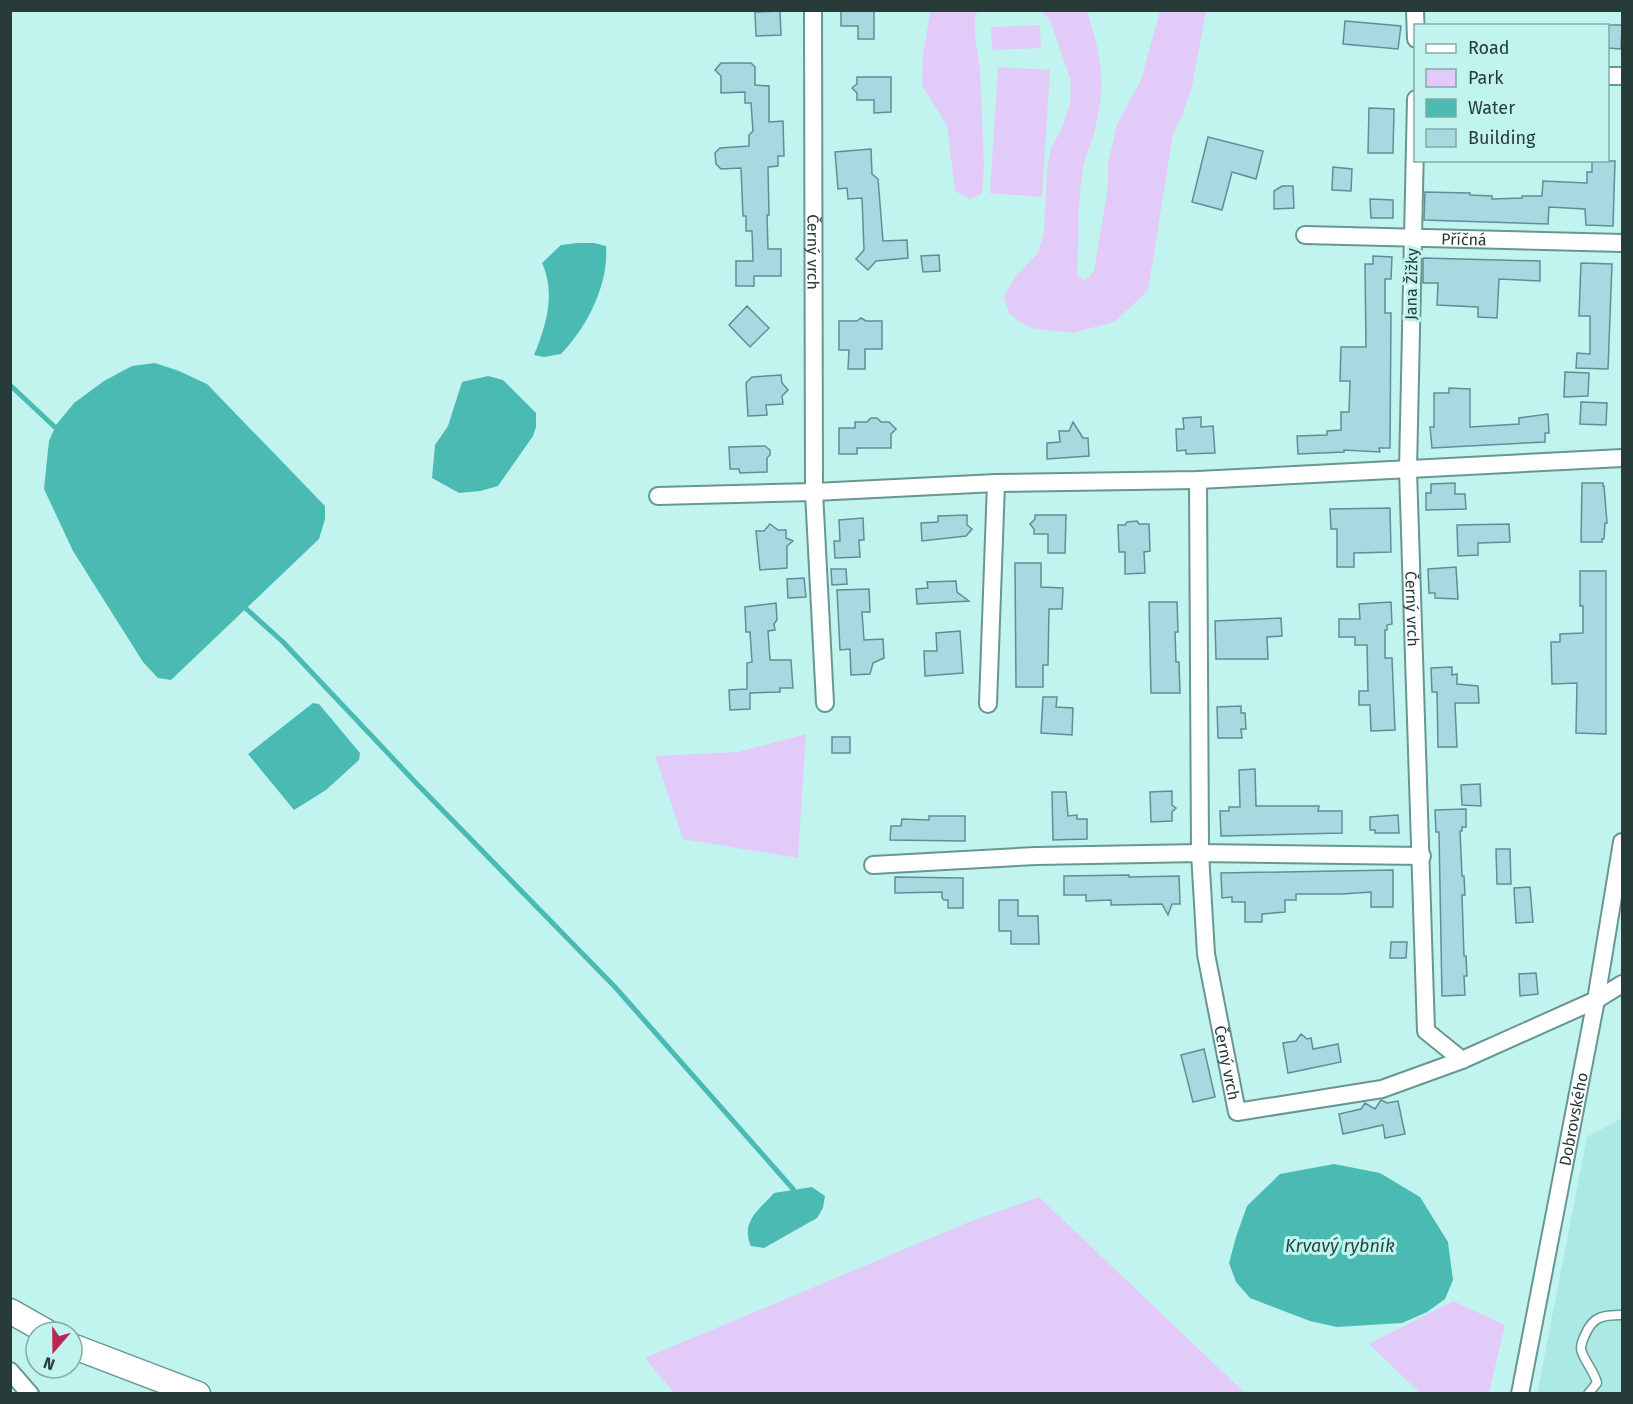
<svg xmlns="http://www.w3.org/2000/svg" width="1633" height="1404" font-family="'Fira Sans',sans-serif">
<rect width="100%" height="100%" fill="#c1f4ef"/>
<path fill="#ace9e4" d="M 1622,1118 L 1622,1393 L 1537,1394 L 1587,1137 Z"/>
<path fill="#e3cbf9" d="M 934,11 L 979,11 L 975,16 L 975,36 L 980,70 L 984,166 L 982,194 L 970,199 L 955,191 L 947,125 L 922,86 L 923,54 L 930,13 Z
M 1041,11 L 1087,11 C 1101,56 1107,81 1095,129 C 1092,142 1085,155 1083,169 C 1077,203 1079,240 1077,275 L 1085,281 L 1094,271 L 1108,186 L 1108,163 L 1117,124 L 1141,80 L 1160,11 L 1206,11 L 1192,87 L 1182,116 L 1173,134 L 1148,291 L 1114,322 L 1073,333 L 1030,328 L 1009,314 L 1004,296 L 1016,276 L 1038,253 L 1044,232 L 1047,170 L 1051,148 L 1062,128 L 1070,103 L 1071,81 L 1050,20 Z
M 1040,25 L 1041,48 L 992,50 L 991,27 Z
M 998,67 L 1050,70 L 1042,197 L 990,193 Z
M 806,734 L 798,858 L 683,839 L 655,756 L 738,752 Z
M 1039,1197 L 1245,1393 L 674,1393 L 645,1358 L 969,1222 Z
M 1453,1301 L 1505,1325 L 1489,1393 L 1420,1393 L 1369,1344 Z"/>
<path fill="#4abab2" d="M 578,243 L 594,243 L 606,246 C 609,285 587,327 561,354 L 544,357 L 534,355 C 546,326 556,294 542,263 L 561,245 Z
M 155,363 L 179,371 L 207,384 L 325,506 L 325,519 L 319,539 L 171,680 L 158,678 L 143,662 L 73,551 L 44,489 L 49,441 L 56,425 L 74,403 L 104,381 L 132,366 Z
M 488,376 L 503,380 L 536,413 L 536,427 L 533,436 L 498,486 L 480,491 L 459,493 L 432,478 L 435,445 L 448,426 L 462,382 Z
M 313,703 L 319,704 L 360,753 L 359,760 L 326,790 L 294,810 L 248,754 Z
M 1334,1164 L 1380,1173 L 1420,1197 L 1448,1242 L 1453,1280 L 1445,1299 L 1427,1312 L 1402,1323 L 1337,1327 L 1310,1321 L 1250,1298 L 1236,1282 L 1229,1263 L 1236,1237 L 1247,1206 L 1280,1174 Z
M 812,1187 L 825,1196 L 823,1208 L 817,1218 L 764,1248 L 751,1246 C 740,1222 759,1210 774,1193 Z"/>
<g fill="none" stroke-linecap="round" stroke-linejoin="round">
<path stroke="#4abab2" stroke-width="5" d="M 10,385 L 59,431
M 242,605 L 283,642 L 417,784 L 615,987 L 793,1189"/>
</g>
<path fill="#a8d9e1" stroke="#5f8e96" stroke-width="1.5" d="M 841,10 L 874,10 L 874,39 L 858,39 L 858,26 L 841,26 Z
M 780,11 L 781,35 L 756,36 L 755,12 Z
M 1345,21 L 1401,26 L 1398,49 L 1343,44 Z
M 1608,25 L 1622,25 L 1621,49 L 1608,48 Z
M 721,63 L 751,63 L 755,67 L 755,85 L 769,86 L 769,122 L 783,121 L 784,156 L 778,156 L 778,166 L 768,167 L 769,215 L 767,215 L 768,249 L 781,249 L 781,276 L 754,276 L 754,286 L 736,286 L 736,261 L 753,261 L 752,231 L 746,231 L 746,216 L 743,216 L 741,168 L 721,169 L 716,164 L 715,153 L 720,148 L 749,146 L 749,135 L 753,131 L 751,103 L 745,103 L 745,92 L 721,93 L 721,76 L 715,70 Z
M 857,77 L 891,77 L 891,112 L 874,113 L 874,100 L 857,100 L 857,93 L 852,88 L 857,84 Z
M 1369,108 L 1394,109 L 1393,153 L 1368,153 Z
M 1208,137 L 1263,151 L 1256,179 L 1232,172 L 1222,210 L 1192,202 Z
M 871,149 L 872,174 L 878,179 L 883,241 L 907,240 L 908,258 L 876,261 L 868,270 L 856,259 L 864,250 L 862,198 L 848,199 L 847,188 L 838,189 L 835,152 Z
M 1592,161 L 1615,161 L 1613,226 L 1586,225 L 1585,209 L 1549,207 L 1548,224 L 1424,220 L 1425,192 L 1470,193 L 1470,195 L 1492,196 L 1492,199 L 1522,198 L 1522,196 L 1542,196 L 1543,181 L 1587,183 L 1587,172 L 1592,172 Z
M 1333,167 L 1352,169 L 1351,191 L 1332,190 Z
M 1282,186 L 1293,186 L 1294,208 L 1274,209 L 1274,191 Z
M 1370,199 L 1393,200 L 1393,218 L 1371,218 Z
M 939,255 L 940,271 L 923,272 L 921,256 Z
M 1373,256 L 1392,257 L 1391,279 L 1385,279 L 1385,313 L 1391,313 L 1390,448 L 1379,448 L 1380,452 L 1344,450 L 1344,452 L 1298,454 L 1297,436 L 1327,435 L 1327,431 L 1341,430 L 1341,412 L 1349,412 L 1350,381 L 1340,381 L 1341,347 L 1366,347 L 1365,264 L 1373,264 Z
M 1423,258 L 1540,261 L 1540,281 L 1499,279 L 1497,318 L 1478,317 L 1478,307 L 1437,305 L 1438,283 L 1423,283 Z
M 1581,263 L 1612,264 L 1608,369 L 1576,368 L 1577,353 L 1590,354 L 1590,316 L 1579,316 Z
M 747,306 L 769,328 L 750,347 L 729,325 Z
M 861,318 L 866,321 L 882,321 L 882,349 L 865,349 L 865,369 L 848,369 L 849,350 L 839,350 L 839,321 L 857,321 Z
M 1565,372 L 1589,373 L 1588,396 L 1564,397 Z
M 781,375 L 782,383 L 788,390 L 782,396 L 783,404 L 766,405 L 767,415 L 748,416 L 746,383 L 752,377 Z
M 1449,388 L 1470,389 L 1470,427 L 1519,424 L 1519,418 L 1548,414 L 1549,433 L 1545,433 L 1545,442 L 1432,448 L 1430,427 L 1434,427 L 1434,393 L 1449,393 Z
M 1581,402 L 1607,403 L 1606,425 L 1580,424 Z
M 1201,417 L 1201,427 L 1213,426 L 1215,453 L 1186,454 L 1186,450 L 1177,451 L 1176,429 L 1184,429 L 1183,418 Z
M 871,418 L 877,418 L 881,422 L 889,422 L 896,429 L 891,434 L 891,448 L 857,448 L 857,454 L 839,454 L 839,428 L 855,428 L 855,422 L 867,422 Z
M 1073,422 L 1083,438 L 1088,438 L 1089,456 L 1047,459 L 1047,443 L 1060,442 L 1059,431 L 1069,431 Z
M 765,446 L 770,450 L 770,455 L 767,458 L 767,472 L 740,473 L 739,469 L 730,469 L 729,447 Z
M 1455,483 L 1455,494 L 1465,494 L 1466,509 L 1426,510 L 1426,493 L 1431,493 L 1431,484 Z
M 1582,483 L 1603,483 L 1603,486 L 1604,486 L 1607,523 L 1605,523 L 1604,539 L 1602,539 L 1602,542 L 1581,542 Z
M 1390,508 L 1391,552 L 1354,553 L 1354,567 L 1337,567 L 1337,529 L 1331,529 L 1330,509 Z
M 967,515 L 967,525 L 972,529 L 966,536 L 922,541 L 921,523 L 938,522 L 938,516 Z
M 1035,515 L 1066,515 L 1065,553 L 1048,553 L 1048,534 L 1034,534 L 1034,529 L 1030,524 L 1035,519 Z
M 863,518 L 864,540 L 859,540 L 860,557 L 835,558 L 834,541 L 840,541 L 839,520 Z
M 1137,521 L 1139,524 L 1149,524 L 1150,551 L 1144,552 L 1145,573 L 1125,574 L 1125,552 L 1119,552 L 1118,525 L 1125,525 L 1127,522 Z
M 770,524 L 778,530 L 786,530 L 786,538 L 793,541 L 787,546 L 787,568 L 760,570 L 756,531 L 764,531 Z
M 1509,524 L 1510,542 L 1478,543 L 1478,555 L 1458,556 L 1457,525 Z
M 1015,563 L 1041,563 L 1041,587 L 1063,588 L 1062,609 L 1049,609 L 1048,665 L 1043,665 L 1043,687 L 1016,687 Z
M 1456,567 L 1458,599 L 1435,598 L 1435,593 L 1429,593 L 1428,569 Z
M 831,569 L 846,569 L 847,584 L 832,585 Z
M 1580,571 L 1606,571 L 1606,734 L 1576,733 L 1577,683 L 1552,684 L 1551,642 L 1560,642 L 1560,634 L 1583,633 L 1583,606 L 1580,606 Z
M 804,578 L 806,597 L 788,598 L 787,579 Z
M 956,581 L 957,592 L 969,601 L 917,604 L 916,589 L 928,588 L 927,582 Z
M 869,589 L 870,612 L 862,612 L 864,640 L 883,639 L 884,658 L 873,663 L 870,674 L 851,675 L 850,649 L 840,650 L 837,590 Z
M 1149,602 L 1177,602 L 1178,632 L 1175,632 L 1176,662 L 1179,662 L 1180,693 L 1151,693 Z
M 1391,602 L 1392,624 L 1387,625 L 1387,630 L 1385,630 L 1385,658 L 1392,658 L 1395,730 L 1371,731 L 1370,705 L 1359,705 L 1359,691 L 1368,691 L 1367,645 L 1355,645 L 1355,637 L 1339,637 L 1339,619 L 1360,619 L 1359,604 Z
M 776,603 L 777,620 L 774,624 L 775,630 L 768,631 L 770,660 L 791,660 L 793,688 L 780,688 L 780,692 L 750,693 L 750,709 L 730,710 L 729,690 L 747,689 L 747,663 L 752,662 L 750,632 L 746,632 L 745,607 Z
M 1281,618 L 1282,636 L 1267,637 L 1268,659 L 1216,659 L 1215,621 Z
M 960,631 L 963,673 L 925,676 L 924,651 L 937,651 L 936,633 Z
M 1452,667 L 1452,675 L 1457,674 L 1457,684 L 1478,686 L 1479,703 L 1455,703 L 1457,747 L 1438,747 L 1437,692 L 1432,692 L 1431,668 Z
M 1043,697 L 1057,697 L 1056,707 L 1073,708 L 1072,735 L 1041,733 Z
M 1241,706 L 1241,713 L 1245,713 L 1246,729 L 1241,729 L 1242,738 L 1218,738 L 1217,707 Z
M 832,737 L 850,737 L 850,753 L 832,753 Z
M 1255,769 L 1256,806 L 1319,806 L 1318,811 L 1342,811 L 1342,833 L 1221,836 L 1220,811 L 1229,811 L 1229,807 L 1240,807 L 1239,770 Z
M 1480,784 L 1481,806 L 1462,805 L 1461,785 Z
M 1172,791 L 1172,805 L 1176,808 L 1172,812 L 1172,821 L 1151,822 L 1150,792 Z
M 1052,792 L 1066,792 L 1068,816 L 1077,815 L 1077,819 L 1087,819 L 1087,839 L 1053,840 Z
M 1466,809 L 1466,827 L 1462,827 L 1462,831 L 1460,831 L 1462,876 L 1464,876 L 1465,895 L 1462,895 L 1464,956 L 1466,956 L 1467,976 L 1464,976 L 1465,995 L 1442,996 L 1439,832 L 1436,832 L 1435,810 Z
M 1398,815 L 1399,833 L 1375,833 L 1375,830 L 1370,830 L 1370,817 Z
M 929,816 L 965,816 L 965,841 L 890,840 L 891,826 L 901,826 L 902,819 L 929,820 Z
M 1496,849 L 1510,849 L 1511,884 L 1497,884 Z
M 1393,870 L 1393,907 L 1371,907 L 1371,892 L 1342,894 L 1296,894 L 1296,900 L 1285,900 L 1285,912 L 1262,914 L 1262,922 L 1245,922 L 1245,902 L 1232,902 L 1232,897 L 1222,898 L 1221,873 Z
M 1129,875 L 1129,877 L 1179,876 L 1180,904 L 1172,904 L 1168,915 L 1162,904 L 1111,905 L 1111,900 L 1086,901 L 1086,895 L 1064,895 L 1064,876 Z
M 895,877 L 963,878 L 963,908 L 948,908 L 948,900 L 944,900 L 942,898 L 942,892 L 895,893 Z
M 1530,887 L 1533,922 L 1516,923 L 1514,888 Z
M 999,900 L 1018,900 L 1018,916 L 1038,916 L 1039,944 L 1011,944 L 1011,931 L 999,931 Z
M 1391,942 L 1407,942 L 1406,958 L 1390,958 Z
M 1536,973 L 1538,994 L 1520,996 L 1519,974 Z
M 1301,1034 L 1307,1039 L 1311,1038 L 1313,1049 L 1338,1044 L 1341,1062 L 1288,1073 L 1283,1043 L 1296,1041 Z
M 1204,1049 L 1215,1097 L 1193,1102 L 1181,1055 Z
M 1381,1100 L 1387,1103 L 1398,1101 L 1405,1134 L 1385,1138 L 1383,1125 L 1343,1134 L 1339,1114 L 1361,1109 L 1365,1103 L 1375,1109 Z"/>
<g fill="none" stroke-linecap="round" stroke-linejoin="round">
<defs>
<path id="service" d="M 1588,1394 L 1597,1383 C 1594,1370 1583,1360 1581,1349 C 1581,1345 1583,1339 1585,1335 C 1593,1316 1603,1315 1622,1315"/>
<g id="minor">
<path id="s1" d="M 813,10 L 814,492 L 825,703"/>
<path d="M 1415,10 L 1416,39"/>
<path d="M 1608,76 L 1622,76"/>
<path id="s2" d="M 1416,99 L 1408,470 L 1426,1031 L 1462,1060"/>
<path id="s3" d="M 1305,235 L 1622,243"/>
<path id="s4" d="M 1198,480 L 1200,853 L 1206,954 L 1237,1112 L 1382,1089 L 1462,1060 L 1596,1000 L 1622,984"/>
<path d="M 658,496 L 814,492 L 996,483 L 1198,480 L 1622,458"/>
<path d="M 988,704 L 996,483"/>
<path d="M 873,865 L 1036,856 L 1200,853 L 1422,856"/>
<path d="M 10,1371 L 30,1394"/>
<path id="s5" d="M 1520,1394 L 1596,1000 L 1622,842"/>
</g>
<path id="secondary" d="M 10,1311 L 47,1332
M 72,1346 L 198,1394"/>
</defs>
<use href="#service" stroke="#679793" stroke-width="11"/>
<use href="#minor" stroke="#679793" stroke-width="20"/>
<use href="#secondary" stroke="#679793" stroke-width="27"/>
<use href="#service" stroke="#fff" stroke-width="8"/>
<use href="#minor" stroke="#fff" stroke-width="16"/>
<use href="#secondary" stroke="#fff" stroke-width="24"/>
</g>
<g text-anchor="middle" stroke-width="6" stroke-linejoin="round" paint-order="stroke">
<g font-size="16" fill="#273b39" stroke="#c1f4ef">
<text dy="6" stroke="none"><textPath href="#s3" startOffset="159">Příčná</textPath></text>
<text dy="6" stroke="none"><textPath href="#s1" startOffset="242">Černý vrch</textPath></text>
<text transform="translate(1411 284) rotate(-89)" y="6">Jana Žižky</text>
<text dy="6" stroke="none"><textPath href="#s2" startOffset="510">Černý vrch</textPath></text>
<text dy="6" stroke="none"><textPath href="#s4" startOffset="585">Černý vrch</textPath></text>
<text dy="6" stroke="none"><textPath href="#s5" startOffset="280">Dobrovského</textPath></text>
</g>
<g font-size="18" font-style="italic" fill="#254744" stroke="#c1f4ef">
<text x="1340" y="1252">Krvavý rybník</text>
</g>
</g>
<rect width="1633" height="1404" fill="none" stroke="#273b39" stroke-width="24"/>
<rect x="1414" y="24" width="195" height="138" fill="#c1f4ef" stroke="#83aaa6" stroke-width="1.5"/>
<rect x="1426" y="44" width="30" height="9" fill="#ffffff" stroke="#83aaa6" stroke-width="1.5"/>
<text x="1468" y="54" font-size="18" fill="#273b39">Road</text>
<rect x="1426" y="69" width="30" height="18" fill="#e3cbf9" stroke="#83aaa6" stroke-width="1.5"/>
<text x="1468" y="84" font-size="18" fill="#273b39">Park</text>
<rect x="1426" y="99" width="30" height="18" fill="#4abab2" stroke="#83aaa6" stroke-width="1.5"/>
<text x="1468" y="114" font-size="18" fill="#273b39">Water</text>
<rect x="1426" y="129" width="30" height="18" fill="#a8d9e1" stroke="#83aaa6" stroke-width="1.5"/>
<text x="1468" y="144" font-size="18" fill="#273b39">Building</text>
<g transform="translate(54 1350) rotate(200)"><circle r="28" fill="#c1f4ef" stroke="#83aaa6" stroke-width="1.5"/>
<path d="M0-4.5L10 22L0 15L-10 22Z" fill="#b72752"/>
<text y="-9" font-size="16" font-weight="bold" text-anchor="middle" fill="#273b39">N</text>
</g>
</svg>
